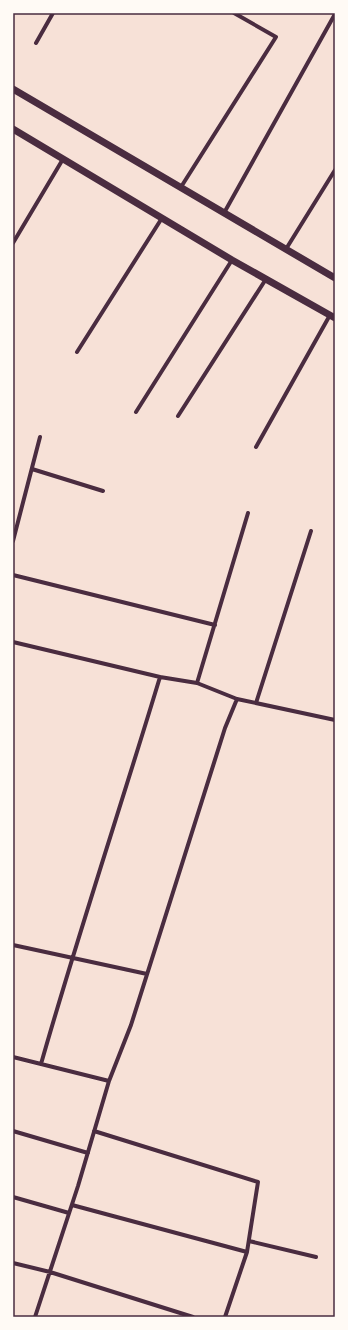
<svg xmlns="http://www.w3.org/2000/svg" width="348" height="1330" font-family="Roboto,sans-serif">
<rect width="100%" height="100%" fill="#f7e1d7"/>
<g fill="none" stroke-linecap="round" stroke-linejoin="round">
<path stroke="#4a2c40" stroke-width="4" d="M 36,43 L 53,13
M 181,187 L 276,37 L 234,13
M 224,213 L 335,14
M 13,243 L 63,159
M 286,249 L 335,170
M 77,352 L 162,218
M 136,412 L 232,260
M 178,416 L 266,279
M 256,447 L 330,315
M 32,469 L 103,491
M 13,541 L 40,437
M 13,575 L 215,625
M 13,642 L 160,677 L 197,683 L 248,513
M 197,683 L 237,699 L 335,720
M 256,703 L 311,531
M 13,945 L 147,974
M 13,1057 L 109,1081 L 131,1025 L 225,728 L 237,699
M 41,1064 C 78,934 121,806 160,677
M 13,1131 L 88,1153
M 94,1131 L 258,1182 L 247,1252
M 13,1197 L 69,1213
M 72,1205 L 247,1252 L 225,1317
M 249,1241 L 316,1257
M 13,1263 L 50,1272 L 193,1317
M 35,1317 L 78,1186 L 109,1081"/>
<path stroke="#4a2c40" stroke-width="7" d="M 13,89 L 335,278
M 13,129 L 232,260 L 335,318"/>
</g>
<rect width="348" height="1330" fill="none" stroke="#fffaf5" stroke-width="28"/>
<rect x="14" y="14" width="320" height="1302" fill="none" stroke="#4a2c40" stroke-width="1.5"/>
</svg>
